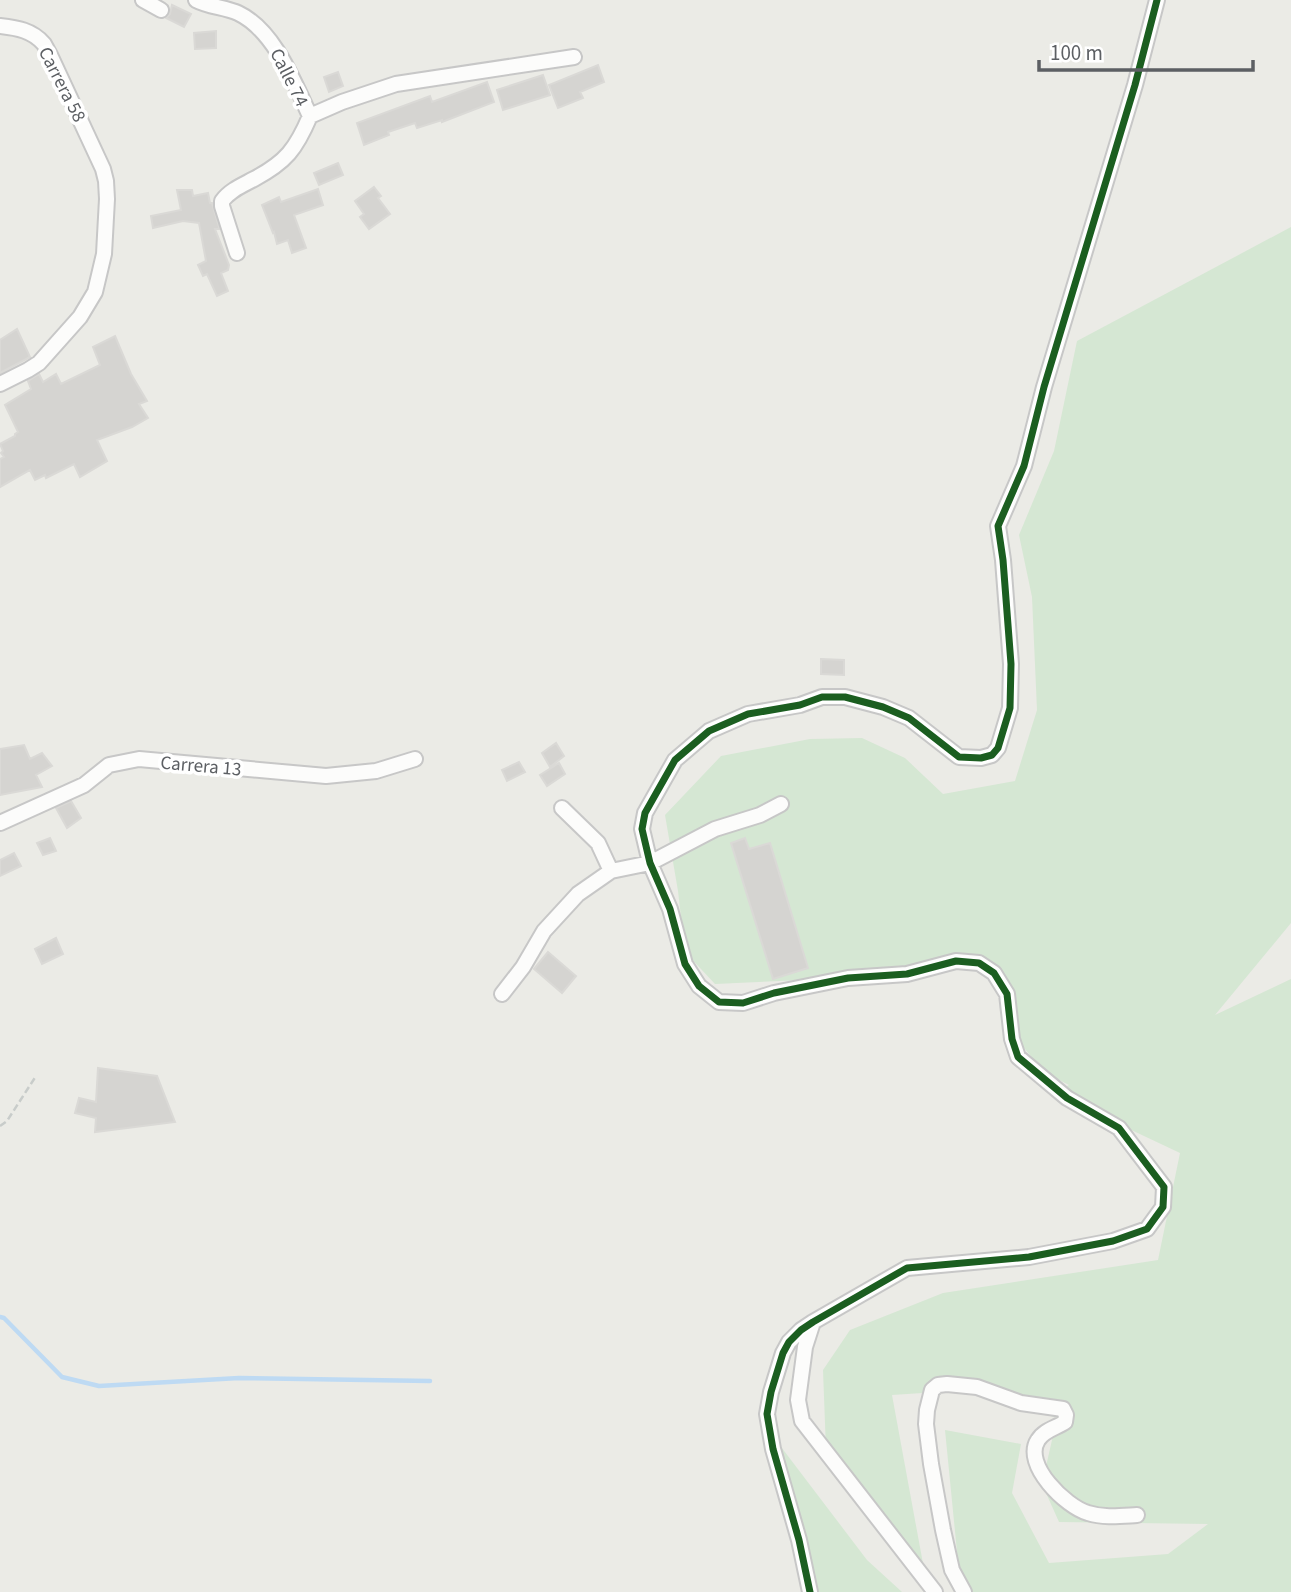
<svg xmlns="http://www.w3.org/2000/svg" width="1291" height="1592" font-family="'Source Sans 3',sans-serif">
<rect width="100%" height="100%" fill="#ebebe6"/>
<path fill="#d5e7d3" d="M 1291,227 L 1291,923 L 1215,1015 L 1291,979 L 1291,1592 L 961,1592 L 945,1430 L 1021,1444 L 1012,1493 L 1049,1563 L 1168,1554 L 1208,1524 L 1059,1522 L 1042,1484 L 1057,1418 L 968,1390 L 892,1395 L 924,1569 L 826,1450 L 823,1370 L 850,1330 L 943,1293 L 1158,1260 L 1180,1153 L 1053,1093 L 1069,1085 L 1045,1073 L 1014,1036 L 999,970 L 950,957 L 883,974 L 803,980 L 715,984 L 685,952 L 678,891 L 665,815 L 721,756 L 810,739 L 862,738 L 905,758 L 943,794 L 1015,781 L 1037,710 L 1032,597 L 1019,535 L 1054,451 L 1077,341 Z
M 772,1435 L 867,1560 L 902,1592 L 816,1592 Z"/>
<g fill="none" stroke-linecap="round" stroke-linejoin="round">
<path stroke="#bedaf3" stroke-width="4.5" d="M 0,1317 L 4,1318 L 62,1377 L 99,1386 L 239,1378 L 430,1381"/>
</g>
<path fill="#d5d4d1" stroke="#dad9d6" stroke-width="2" d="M 172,5 L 191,14 L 184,27 L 166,18 L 170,14 Z
M 216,31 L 216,48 L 195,49 L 194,33 Z
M 598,65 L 604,82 L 580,92 L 583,98 L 558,108 L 549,85 Z
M 338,72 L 343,86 L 329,92 L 324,77 Z
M 543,75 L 550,95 L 503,110 L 497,90 Z
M 487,82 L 494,102 L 442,122 L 442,120 L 417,128 L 415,123 L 388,132 L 389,135 L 364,145 L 357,123 L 430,96 L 432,102 Z
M 338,163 L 343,175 L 319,185 L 314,173 Z
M 374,187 L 381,196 L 378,198 L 390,214 L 369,229 L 360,217 L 364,214 L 355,201 Z
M 318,189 L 323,205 L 294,215 L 306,248 L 292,253 L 288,240 L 277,244 L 274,232 L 273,233 L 262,205 L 279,197 L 281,202 Z
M 177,190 L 192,190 L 193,196 L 208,193 L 210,203 L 212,203 L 219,227 L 219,229 L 215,229 L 229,265 L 228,270 L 221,273 L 228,291 L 217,296 L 207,274 L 203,276 L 198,265 L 206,261 L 199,223 L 183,221 L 153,228 L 151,216 L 181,210 Z
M 17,329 L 30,357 L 0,373 L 0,340 Z
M 115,336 L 131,374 L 147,401 L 139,404 L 148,418 L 132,427 L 97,440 L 107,461 L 80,477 L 74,464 L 46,478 L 45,475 L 35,480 L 30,470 L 0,487 L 0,459 L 4,457 L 1,453 L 3,451 L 0,444 L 15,436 L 15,434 L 18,432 L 5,405 L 31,389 L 28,381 L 39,374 L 43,382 L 56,374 L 61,384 L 100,365 L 93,347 Z
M 821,659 L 844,660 L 844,675 L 821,674 Z
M 556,743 L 564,756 L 550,767 L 542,753 Z
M 24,745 L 30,759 L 42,753 L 52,766 L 36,775 L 42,787 L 0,795 L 0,749 Z
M 519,762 L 525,772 L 507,781 L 502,770 Z
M 559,763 L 565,774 L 547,786 L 540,775 Z
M 71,801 L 81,818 L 67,828 L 56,808 Z
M 50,838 L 56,851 L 43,855 L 37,843 Z
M 745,838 L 749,849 L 770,843 L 808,968 L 773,979 L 731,843 Z
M 14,853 L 21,866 L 0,876 L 0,860 Z
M 56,938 L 63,954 L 42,964 L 35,949 Z
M 548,952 L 576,976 L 562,993 L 534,969 Z
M 98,1068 L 157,1076 L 175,1122 L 95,1132 L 96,1118 L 75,1113 L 79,1098 L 96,1102 Z"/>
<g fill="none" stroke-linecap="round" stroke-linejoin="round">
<defs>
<path id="minor" d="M 143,0 L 161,10
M 196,0 C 209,7 225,7 238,13 C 274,30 294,82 310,116
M 0,26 C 17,28 32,30 44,44 L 50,55 L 103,169 L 106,181 L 107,199 L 104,254 L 95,292 L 80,317 L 39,363 L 28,370 L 0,384
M 237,253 L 222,206 L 222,201 C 230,190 243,185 254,179 C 286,162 296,149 310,116 L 342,102 L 396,84 L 574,57
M 562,808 L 598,843 L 611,871
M 0,823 L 84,785 L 109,765 L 139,759 L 326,776 L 376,771 L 415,759
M 502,994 L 523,967 L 544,931 L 578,894 L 611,871 L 650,863 L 715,829 L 760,815 L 781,804
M 813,1322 L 805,1347 L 798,1400 L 802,1421 L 935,1592
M 810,1592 L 799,1540 L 773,1449 L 767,1414 L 771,1392 L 783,1353 L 789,1342 L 801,1330 L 813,1322 L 907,1268 L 1029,1257 L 1113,1241 L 1147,1229 L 1163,1207 L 1164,1187 L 1119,1128 L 1067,1098 L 1018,1057 L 1012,1039 L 1007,994 L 994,973 L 979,963 L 956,961 L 907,974 L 848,978 L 774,993 L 743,1003 L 719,1002 L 699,986 L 685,964 L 670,909 L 650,863 L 642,829 L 645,813 L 675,760 L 709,731 L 748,714 L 800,705 L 822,697 L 845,697 L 883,707 L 909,718 L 959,757 L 981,758 L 992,755 L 998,748 L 1010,708 L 1011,664 L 1003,560 L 998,526 L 1024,466 L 1044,387 L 1135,85 L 1157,0
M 964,1592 L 952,1570 L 943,1530 L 931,1464 L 926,1424 L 927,1410 L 932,1390 L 938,1385 L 947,1384 L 977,1387 L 1021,1403 L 1063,1409 L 1066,1415 L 1065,1422 C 1056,1428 1044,1430 1038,1440 C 1022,1464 1066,1507 1088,1513 C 1104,1518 1120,1516 1137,1515"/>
</defs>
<use href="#minor" stroke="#c7c7c7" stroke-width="18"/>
<path stroke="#c8ccca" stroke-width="2.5" stroke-dasharray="7 3.5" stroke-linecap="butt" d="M 0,1126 L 7,1121 L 36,1076"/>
<use href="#minor" stroke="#fcfcfb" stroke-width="14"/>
<defs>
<path id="cycleway" d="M 810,1592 L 799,1540 L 773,1449 L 767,1414 L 771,1392 L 783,1353 L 789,1342 L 801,1330 L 813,1322 L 907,1268 L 1029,1257 L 1113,1241 L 1147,1229 L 1163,1207 L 1164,1187 L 1119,1128 L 1067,1098 L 1018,1057 L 1012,1039 L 1007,994 L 994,973 L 979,963 L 956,961 L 907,974 L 848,978 L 774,993 L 743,1003 L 719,1002 L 699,986 L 685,964 L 670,909 L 650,863 L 642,829 L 645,813 L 675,760 L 709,731 L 748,714 L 800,705 L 822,697 L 845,697 L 883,707 L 909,718 L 959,757 L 981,758 L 992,755 L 998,748 L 1010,708 L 1011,664 L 1003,560 L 998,526 L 1024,466 L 1044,387 L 1135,85 L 1157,0"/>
</defs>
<use href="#cycleway" stroke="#fff" stroke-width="11"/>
<use href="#cycleway" stroke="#1b5e20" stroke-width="7"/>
</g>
<g text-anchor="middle" stroke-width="7" stroke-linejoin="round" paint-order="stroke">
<g font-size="19" fill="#5c5f63" stroke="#fff">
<text transform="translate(290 77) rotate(63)" y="7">Calle 74</text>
<text transform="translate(63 84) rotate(63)" y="7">Carrera 58</text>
<text transform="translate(201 765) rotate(5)" y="7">Carrera 13</text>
</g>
</g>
<path d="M1039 60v10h214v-10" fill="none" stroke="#5c5f63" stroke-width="3.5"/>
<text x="1050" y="60" font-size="21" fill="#5c5f63" stroke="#ffffff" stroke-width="5" paint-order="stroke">100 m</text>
</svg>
